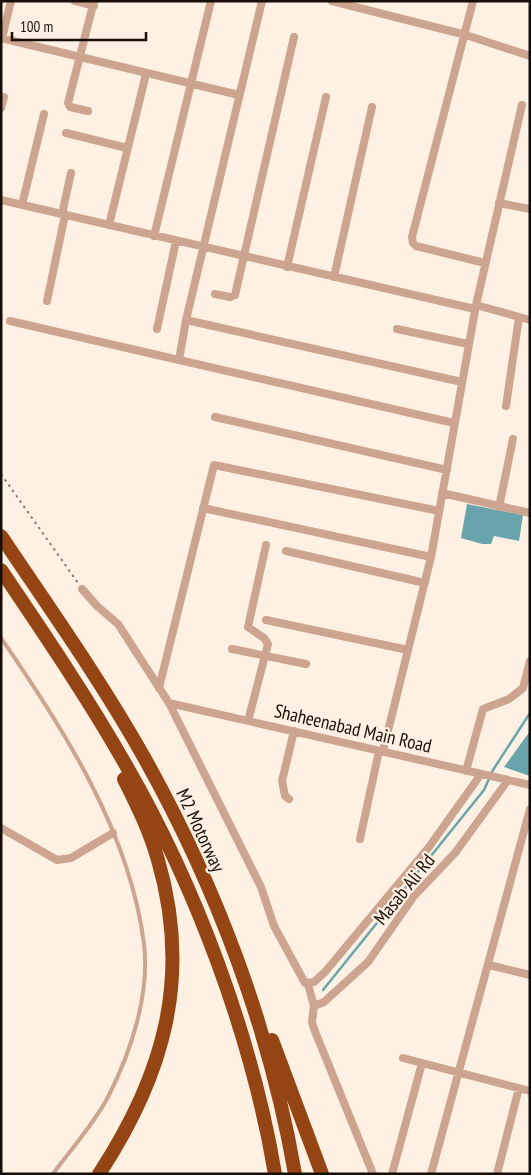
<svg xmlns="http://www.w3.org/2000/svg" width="531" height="1175" font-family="'PT Sans Narrow',sans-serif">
<rect width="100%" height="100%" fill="#fef1e3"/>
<path fill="#69a4ad" d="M 467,504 L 523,515 L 519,541 L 494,536 L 491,544 L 482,544 L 461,538 Z
M 530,731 L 530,776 L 504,767 Z"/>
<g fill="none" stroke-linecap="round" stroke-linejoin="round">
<path stroke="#69a4ad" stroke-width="2.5" d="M 323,990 L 484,790 L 493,770 L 530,713"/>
<path stroke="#867c71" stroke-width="2" stroke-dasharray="2.5 4" stroke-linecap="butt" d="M 1,474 L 78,583"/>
<path stroke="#cca490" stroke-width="4" d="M 1,638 C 63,728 130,832 144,944 C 150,994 131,1052 108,1097 C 94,1124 71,1149 53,1174"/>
<path stroke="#cca490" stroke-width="8" d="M 75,1 L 94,6
M 262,1 L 186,320 L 462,382
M 332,1 L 466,35 L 530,56
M 473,1 L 412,237 L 413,243 L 416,246 L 485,263
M 1,38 L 239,95
M 2,38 L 11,1
M 1,108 L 4,97
M 88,111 L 70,107 L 68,103 L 94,1
M 66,133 L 127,148
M 1,200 L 475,309
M 499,203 L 530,209
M 22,205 L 44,114
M 62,214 L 71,173
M 109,225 L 146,74
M 154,236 L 211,1
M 287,267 L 326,97
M 334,277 L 372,107
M 215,294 L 230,297 L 235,295 L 294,37
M 47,301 L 65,215
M 476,305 L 530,320
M 186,320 L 179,360 L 454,423
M 10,321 L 179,360
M 157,329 L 176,241
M 397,329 L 468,344
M 506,406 L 519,317
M 215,417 L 447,470
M 442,493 L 530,513
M 499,507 L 513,439
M 203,508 L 431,557
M 286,551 L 425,583
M 82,589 L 97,606 L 118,624 L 169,703 L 261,887 L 274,926 L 305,983 L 314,982 L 325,972 L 429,847 L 481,774
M 266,620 L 408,650
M 232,649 L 306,664
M 159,688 L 214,465 L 439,511
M 169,703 L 530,785
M 248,721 L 268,644 L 264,638 L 248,627 L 266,545
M 383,751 L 431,557 L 476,305 L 522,105
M 466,771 L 483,709 L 509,699 L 523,688 L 530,661
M 289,799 L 285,796 L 282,781 L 294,731
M 1,828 L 57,860 L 71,858 L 113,833
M 360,839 L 379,751
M 489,965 L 530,975
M 308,984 L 314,1006 L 312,1022 L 314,1029 L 373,1174
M 314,1006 L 324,1002 L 368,962 L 414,896 L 455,853 L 508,780
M 403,1058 L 530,1091
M 392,1174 L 422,1063
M 431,1174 L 530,809
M 497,1174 L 519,1088"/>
<path stroke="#954514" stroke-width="14" d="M 1,536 C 50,609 102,682 145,759 C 216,886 270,1029 295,1174
M 1,570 C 45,635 89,700 127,767 C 196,887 252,1037 275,1174
M 272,1040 L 322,1174
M 99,1174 C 164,1075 192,977 158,860 C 150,831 137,805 124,779"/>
</g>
<g text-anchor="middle" stroke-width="4.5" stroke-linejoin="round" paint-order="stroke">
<g font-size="19" fill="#170f07" stroke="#fef1e3">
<text transform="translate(353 728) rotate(13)" y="7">Shaheenabad Main Road</text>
<text transform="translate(201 830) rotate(65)" y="7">M2 Motorway</text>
<text transform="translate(404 889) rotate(-51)" y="7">Masab Ali Rd</text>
</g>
</g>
<rect width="531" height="1175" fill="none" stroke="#170f07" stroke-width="5"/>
<path d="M12 32v8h134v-8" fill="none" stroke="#170f07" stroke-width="2.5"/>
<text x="20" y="32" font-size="15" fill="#170f07" stroke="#fef1e3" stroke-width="4" paint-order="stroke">100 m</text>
</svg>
